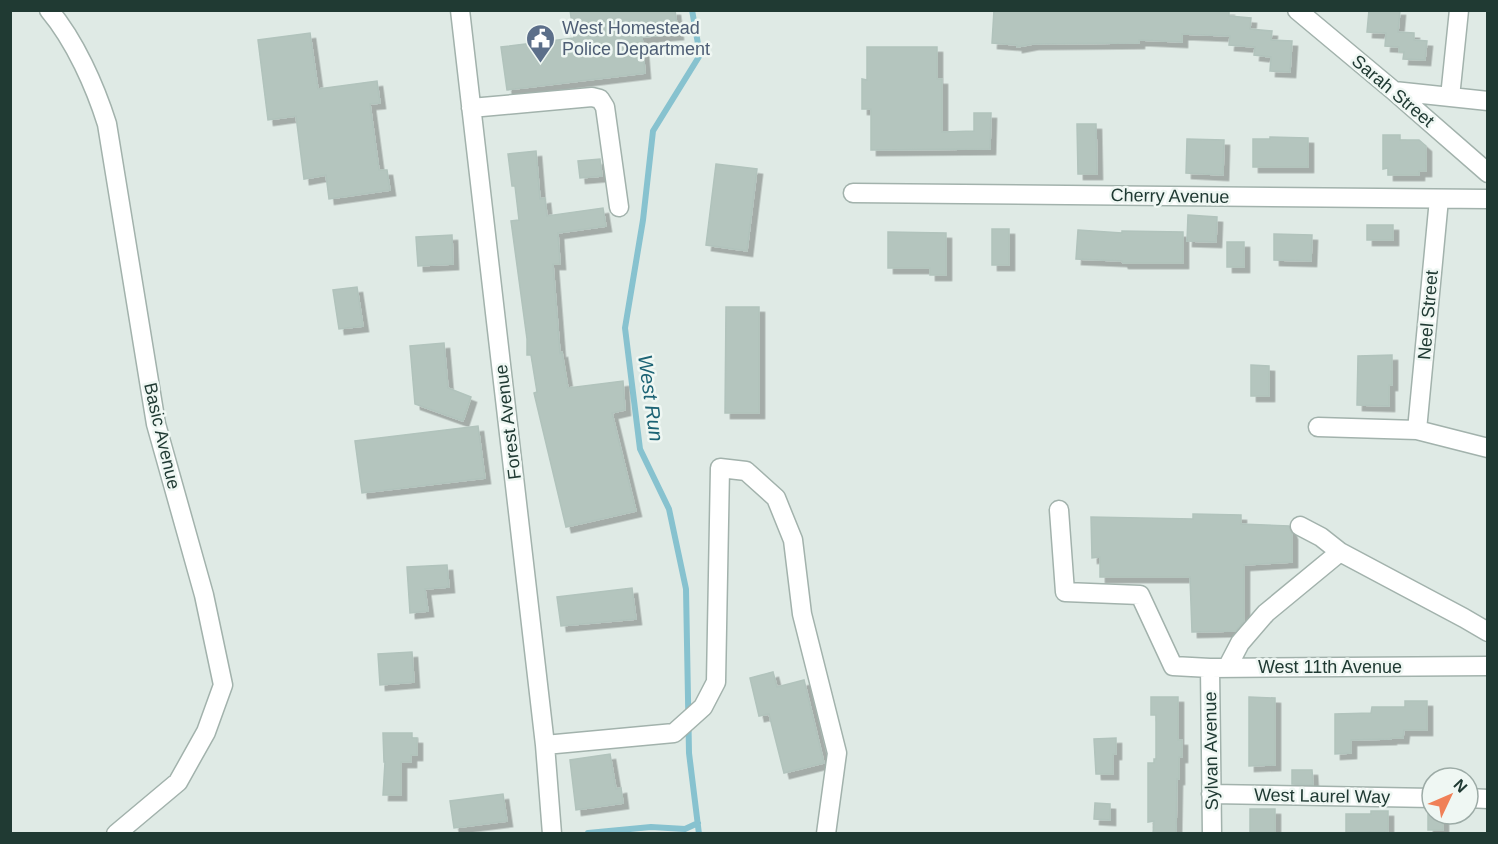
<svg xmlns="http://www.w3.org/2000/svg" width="1498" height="844" font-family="Helvetica,sans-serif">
<defs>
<filter id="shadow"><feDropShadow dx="5.5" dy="5.5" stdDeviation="0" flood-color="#0004"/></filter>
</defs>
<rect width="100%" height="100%" fill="#dfeae5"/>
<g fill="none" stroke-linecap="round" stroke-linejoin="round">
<path stroke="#87c2cf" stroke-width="6" d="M 692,10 L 700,55 L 653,131 L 643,220 L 625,328 L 640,449 L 669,509 L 686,589 L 689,753 L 699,834
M 588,833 L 651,827 L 685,829 L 698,823"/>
</g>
<path fill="#b4c5be" stroke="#b1c3bc" stroke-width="1.5" filter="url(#shadow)" d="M 570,10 L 675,10 L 678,34 L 642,37 L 645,73 L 507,90 L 501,47 L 574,38 Z
M 994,10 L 1229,10 L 1229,16 L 1251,18 L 1250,29 L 1272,31 L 1271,40 L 1292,41 L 1290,72 L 1270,71 L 1271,57 L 1254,55 L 1255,47 L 1229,45 L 1230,36 L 1182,34 L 1182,42 L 1139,40 L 1139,43 L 1033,44 L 1017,47 L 1017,45 L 992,43 Z
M 1369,10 L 1400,10 L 1398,32 L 1414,33 L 1414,40 L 1427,41 L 1425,60 L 1403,59 L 1404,52 L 1399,52 L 1399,47 L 1385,46 L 1386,33 L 1367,32 Z
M 310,33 L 318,89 L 377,81 L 380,103 L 370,104 L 379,170 L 387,170 L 390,190 L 329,199 L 326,175 L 304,179 L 296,116 L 268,120 L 258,40 Z
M 867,47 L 937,47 L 937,79 L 942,79 L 942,132 L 974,131 L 974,113 L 991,113 L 990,149 L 871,150 L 871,109 L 862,109 L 862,79 L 867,80 Z
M 1077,124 L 1096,124 L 1097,174 L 1078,174 Z
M 1383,135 L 1400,135 L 1400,140 L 1419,140 L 1426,146 L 1426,171 L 1419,171 L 1419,175 L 1388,175 L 1388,168 L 1383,169 Z
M 1270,137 L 1308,138 L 1308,167 L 1253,167 L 1253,139 L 1270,139 Z
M 1187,139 L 1224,140 L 1223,175 L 1186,173 Z
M 536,151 L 540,199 L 545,198 L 547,216 L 603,208 L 606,226 L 558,233 L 560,264 L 553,264 L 560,353 L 562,352 L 568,388 L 623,381 L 625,410 L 612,413 L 636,511 L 566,527 L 534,393 L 537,392 L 531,355 L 527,355 L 527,339 L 511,221 L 519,220 L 515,186 L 512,186 L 508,154 Z
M 600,159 L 602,176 L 580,178 L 578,161 Z
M 716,164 L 757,169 L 747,251 L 706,245 Z
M 1188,215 L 1217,217 L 1216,242 L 1187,241 Z
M 1367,225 L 1393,225 L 1393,240 L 1367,240 Z
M 992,229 L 1009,229 L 1009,265 L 992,265 Z
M 1078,230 L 1122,233 L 1122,231 L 1183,232 L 1183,263 L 1123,263 L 1122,261 L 1076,259 Z
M 888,232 L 946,233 L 946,275 L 930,275 L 930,268 L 888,268 Z
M 1274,234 L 1312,235 L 1311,261 L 1274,260 Z
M 452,235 L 453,264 L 418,266 L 416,237 Z
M 1227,242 L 1244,242 L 1244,267 L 1227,267 Z
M 357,287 L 363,326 L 339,329 L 333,290 Z
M 726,307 L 759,307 L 759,413 L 725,413 Z
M 444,343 L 448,388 L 471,397 L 463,421 L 415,404 L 410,346 Z
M 1392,355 L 1392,385 L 1389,385 L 1389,406 L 1357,405 L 1358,356 Z
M 1251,365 L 1269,366 L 1269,396 L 1251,396 Z
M 478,426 L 485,478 L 362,493 L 355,441 Z
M 1193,514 L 1241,515 L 1241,524 L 1289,526 L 1292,534 L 1292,562 L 1244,565 L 1244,621 L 1236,631 L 1192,632 L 1190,577 L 1100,577 L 1100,557 L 1092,558 L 1091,517 L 1193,519 Z
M 447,565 L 449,587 L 425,589 L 428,611 L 410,613 L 407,567 Z
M 632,588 L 636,619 L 561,626 L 557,597 Z
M 412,652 L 414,682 L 380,685 L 378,654 Z
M 773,672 L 777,687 L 804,680 L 824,763 L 784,773 L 769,714 L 759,716 L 750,678 Z
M 1151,697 L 1178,697 L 1178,740 L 1182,740 L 1182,757 L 1179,757 L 1179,779 L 1177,779 L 1176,834 L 1153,834 L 1154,821 L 1148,822 L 1148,763 L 1154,763 L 1154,759 L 1156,759 L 1156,715 L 1151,715 Z
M 1249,697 L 1275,698 L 1275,765 L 1249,766 Z
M 1405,701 L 1427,701 L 1427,730 L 1404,730 L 1403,738 L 1391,738 L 1391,739 L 1351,740 L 1351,753 L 1335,754 L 1335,714 L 1371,713 L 1372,707 L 1405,707 Z
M 383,733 L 412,733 L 412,738 L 417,738 L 417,755 L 411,755 L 411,762 L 401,762 L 401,795 L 383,795 L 385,762 L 384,762 Z
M 1116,738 L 1116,754 L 1113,754 L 1113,774 L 1096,774 L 1094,739 Z
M 610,754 L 616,789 L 621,788 L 623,803 L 576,810 L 570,760 Z
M 1292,770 L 1312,770 L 1313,785 L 1292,784 Z
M 503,794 L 507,821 L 454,828 L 450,801 Z
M 1095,803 L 1110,804 L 1110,820 L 1094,819 Z
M 1250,809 L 1275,809 L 1275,834 L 1250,834 Z
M 1371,811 L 1388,811 L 1388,831 L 1346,833 L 1346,814 L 1371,814 Z
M 1428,814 L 1443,814 L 1443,830 L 1428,830 Z"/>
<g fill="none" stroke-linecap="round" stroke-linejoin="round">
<defs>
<path id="minor" d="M 49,10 C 75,41 95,86 107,124 L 156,424 L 204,595 L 223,685 L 206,732 L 178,782 L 116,834
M 460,10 L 545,745 L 552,834
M 1297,10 L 1394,91 L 1488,173
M 1394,91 L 1488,101
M 1450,97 L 1459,10
M 471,108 L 592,97 L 600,99 L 605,107 L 619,207
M 853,193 L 1488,199
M 1318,427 L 1417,430 L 1488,448
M 1417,430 L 1439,199
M 1059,510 L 1065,592 L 1140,595 L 1173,666 L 1210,668 L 1488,666
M 1300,526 L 1321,537 L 1340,552
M 1210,668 L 1212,834
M 1227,668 L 1240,643 L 1266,613 L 1340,552 L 1464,618 L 1488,632
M 545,745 L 674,733 L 703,707 L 716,682 L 720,468 L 746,471 L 776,498 L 793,540 L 802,614 L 837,753 L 826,834
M 1211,794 L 1432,798
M 1468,798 L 1488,799"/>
</defs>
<use href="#minor" stroke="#a2b2ac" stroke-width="21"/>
<use href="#minor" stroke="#fff" stroke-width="18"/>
</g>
<defs>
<symbol id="civic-pin" viewBox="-11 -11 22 30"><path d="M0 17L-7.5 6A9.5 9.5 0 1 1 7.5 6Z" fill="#5c6f8a" stroke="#eff7f3"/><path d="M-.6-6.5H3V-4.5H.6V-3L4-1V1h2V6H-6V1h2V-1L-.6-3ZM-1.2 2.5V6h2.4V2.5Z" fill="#fff"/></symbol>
</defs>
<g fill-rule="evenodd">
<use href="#civic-pin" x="524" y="22" width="33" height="45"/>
</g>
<g text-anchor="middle" stroke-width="5" stroke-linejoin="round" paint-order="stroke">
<g font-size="18" fill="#4e5e75" stroke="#eff7f3" text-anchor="start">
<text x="562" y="34">West Homestead<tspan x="562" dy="21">Police Department</tspan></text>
</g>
<g font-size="18" fill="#203a33" stroke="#eff7f3">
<text transform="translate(1393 91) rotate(40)" y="6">Sarah Street</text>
<text transform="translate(1170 196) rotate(1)" y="6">Cherry Avenue</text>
<text transform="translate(1428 315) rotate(-85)" y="6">Neel Street</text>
<text transform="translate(508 422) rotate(-97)" y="6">Forest Avenue</text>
<text transform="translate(162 436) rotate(77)" y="6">Basic Avenue</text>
<text x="1330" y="673">West 11th Avenue</text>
<text transform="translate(1211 751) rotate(-91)" y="6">Sylvan Avenue</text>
<text transform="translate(1322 796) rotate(1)" y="6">West Laurel Way</text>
</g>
<g font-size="20" font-style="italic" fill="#1c6374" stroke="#eff7f3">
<text transform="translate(651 398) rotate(82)" y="7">West Run</text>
</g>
</g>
<rect width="1498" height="844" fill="none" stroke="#203a33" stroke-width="24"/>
<g transform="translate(1450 796) rotate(46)"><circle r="28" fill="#eff7f3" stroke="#9caba6" stroke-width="1.5"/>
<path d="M0-4.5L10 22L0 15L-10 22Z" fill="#f08057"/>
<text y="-9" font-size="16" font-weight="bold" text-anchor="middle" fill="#203a33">N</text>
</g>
</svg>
